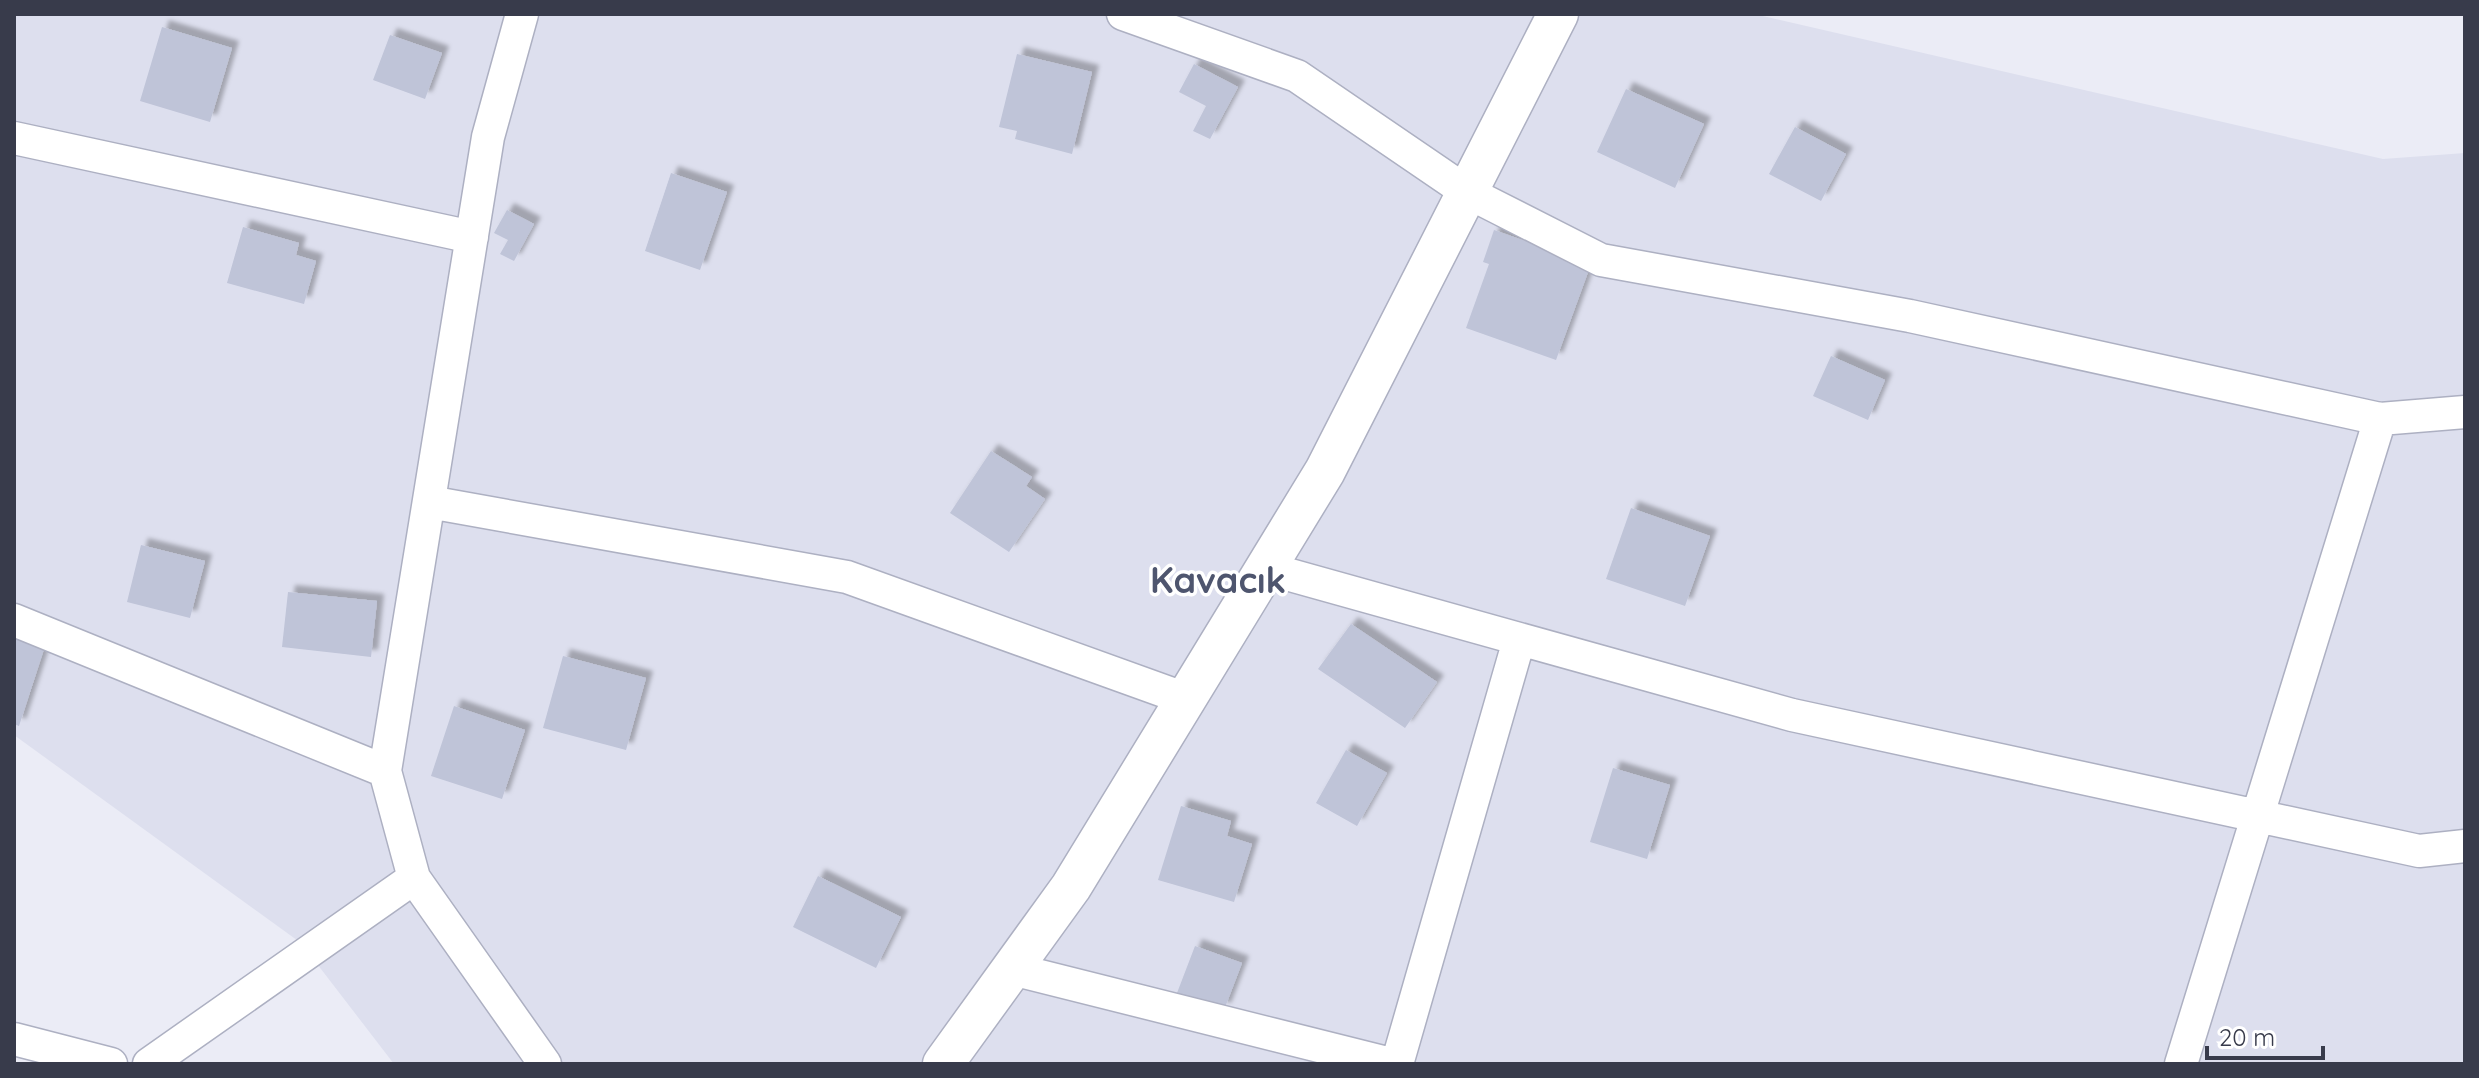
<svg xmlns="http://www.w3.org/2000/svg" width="2479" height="1078" font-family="Quicksand,sans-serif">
<defs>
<filter id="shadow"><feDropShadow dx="7" dy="-7" stdDeviation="2" flood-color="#0004"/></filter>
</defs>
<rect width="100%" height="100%" fill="#ebecf6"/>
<path fill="#dddfee" d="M 14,14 L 1754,14 L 2383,159 L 2465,153 L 2465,1064 L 394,1064 L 301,943 L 14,735 Z"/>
<path fill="#bfc4d8" filter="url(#shadow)" d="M 162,27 L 232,48 L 210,122 L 140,101 Z
M 390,35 L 442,53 L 425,99 L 373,80 Z
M 1017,54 L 1092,72 L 1072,154 L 1015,139 L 1017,131 L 999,127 Z
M 1194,64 L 1238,87 L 1210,139 L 1193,131 L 1206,106 L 1179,92 Z
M 1626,89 L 1704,124 L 1675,188 L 1597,152 Z
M 1795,127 L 1846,154 L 1821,201 L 1769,174 Z
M 671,173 L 727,192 L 700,270 L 645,251 Z
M 507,210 L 534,224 L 514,261 L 500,254 L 508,240 L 494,233 Z
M 243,227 L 299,243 L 296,255 L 316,261 L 304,304 L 227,283 Z
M 1494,230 L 1591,264 L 1556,360 L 1466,328 L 1489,264 L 1483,262 Z
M 1831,356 L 1885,380 L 1868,420 L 1813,396 Z
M 991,451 L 1032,477 L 1026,486 L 1045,499 L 1009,552 L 950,513 Z
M 1631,508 L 1710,536 L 1685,606 L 1606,579 Z
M 141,545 L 205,561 L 190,618 L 127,602 Z
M 288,592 L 377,601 L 371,657 L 282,647 Z
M 1351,624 L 1437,682 L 1405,728 L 1318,669 Z
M 14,632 L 46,643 L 19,726 L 14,724 Z
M 563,656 L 646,678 L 626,750 L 543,728 Z
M 454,706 L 525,730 L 502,799 L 431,776 Z
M 1346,750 L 1387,773 L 1357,826 L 1316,803 Z
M 1613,768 L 1670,785 L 1647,859 L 1590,842 Z
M 1181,806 L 1231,821 L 1227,836 L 1252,844 L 1234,902 L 1158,880 Z
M 818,876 L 901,917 L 876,968 L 793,927 Z
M 1195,946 L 1242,963 L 1224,1010 L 1177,993 Z"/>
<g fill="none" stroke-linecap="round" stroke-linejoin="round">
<defs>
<path id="minor" d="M 522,14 L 488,137 L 385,771 L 414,878 L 545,1064
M 1123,14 L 1297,76 L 1467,192 L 1601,260 L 1910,316 L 2380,419 L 2465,412
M 14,138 L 472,237
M 429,502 L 847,577 L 1186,699
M 1265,568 L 1792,715 L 2419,851 L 2465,846
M 14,620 L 385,771
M 1012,969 L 1391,1064
M 14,1039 L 111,1064
M 149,1064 L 414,878
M 1397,1064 L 1519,640
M 2181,1064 L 2380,419"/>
<path id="tertiary" d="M 943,1064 L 1071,887 L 1325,471 L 1558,14"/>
</defs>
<use href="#minor" stroke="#adb0c2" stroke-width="35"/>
<use href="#tertiary" stroke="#adb0c2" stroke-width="43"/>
<use href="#minor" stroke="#fff" stroke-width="32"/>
<use href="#tertiary" stroke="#fff" stroke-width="40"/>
</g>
<g text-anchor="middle" stroke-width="7" stroke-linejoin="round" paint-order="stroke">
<g font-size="36" font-weight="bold" fill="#4e556e" stroke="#fff">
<text x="1218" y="593">Kavacık</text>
</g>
</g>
<rect width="2479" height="1078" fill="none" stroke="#383b4b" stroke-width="32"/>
<path d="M2207 1046v12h116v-12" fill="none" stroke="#383b4b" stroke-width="4"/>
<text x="2219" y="1046" font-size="24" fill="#383b4b" stroke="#ffffff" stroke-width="6" paint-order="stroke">20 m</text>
</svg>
